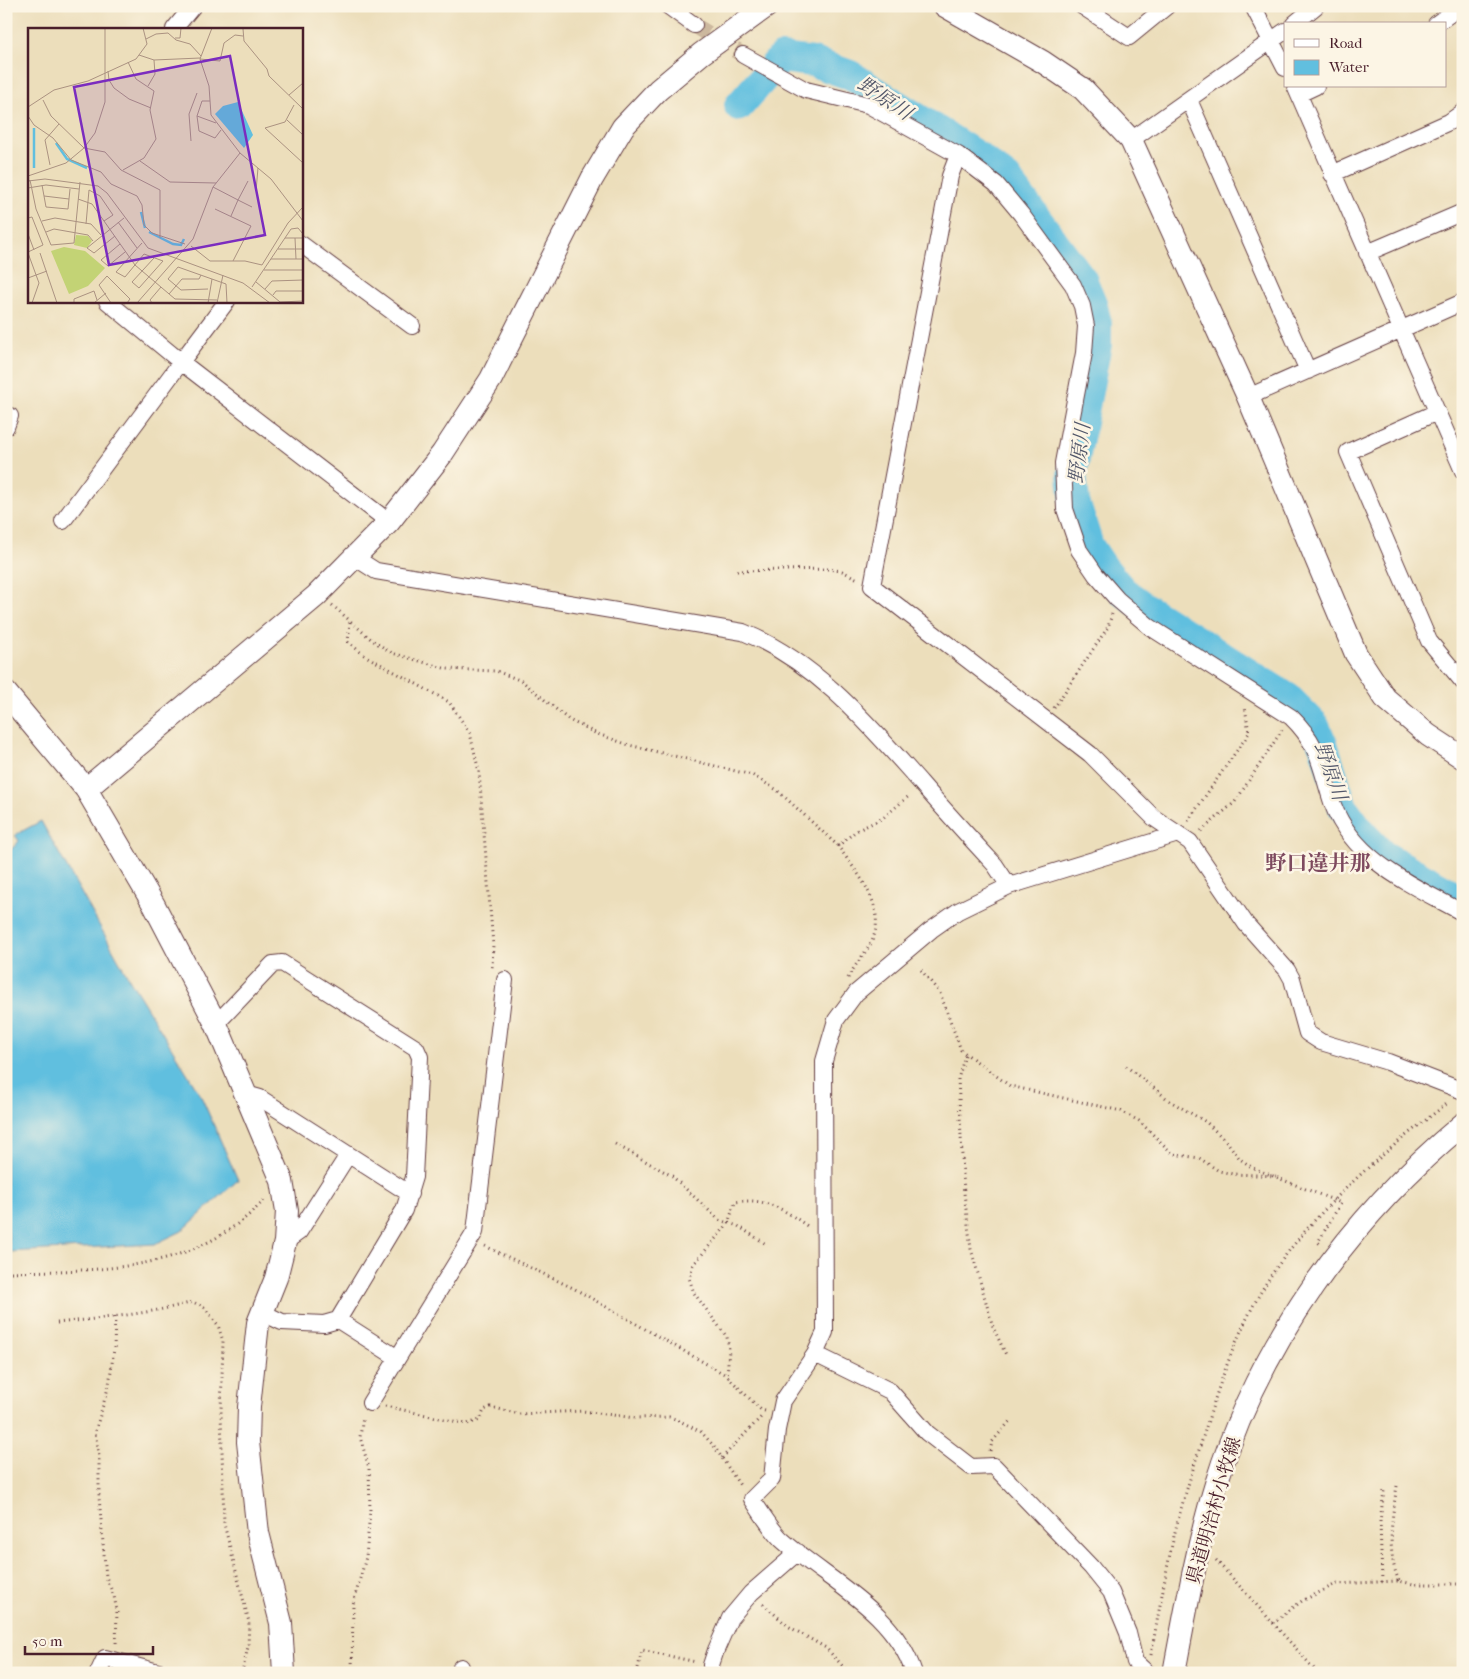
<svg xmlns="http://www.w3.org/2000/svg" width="1469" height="1679" font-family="'IM FELL French Canon','Noto Serif JP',serif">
<rect width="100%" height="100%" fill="#fcf5e5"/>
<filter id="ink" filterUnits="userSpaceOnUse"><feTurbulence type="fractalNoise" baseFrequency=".02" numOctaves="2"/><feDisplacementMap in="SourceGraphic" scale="10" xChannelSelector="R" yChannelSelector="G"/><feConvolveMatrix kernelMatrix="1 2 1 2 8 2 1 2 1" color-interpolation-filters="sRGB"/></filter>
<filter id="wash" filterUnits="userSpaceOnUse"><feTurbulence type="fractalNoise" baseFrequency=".0096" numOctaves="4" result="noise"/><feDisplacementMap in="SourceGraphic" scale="20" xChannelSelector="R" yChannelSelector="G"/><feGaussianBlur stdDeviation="1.12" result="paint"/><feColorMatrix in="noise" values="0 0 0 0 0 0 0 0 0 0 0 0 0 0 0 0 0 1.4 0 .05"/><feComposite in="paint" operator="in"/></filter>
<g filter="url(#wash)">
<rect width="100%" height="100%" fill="#ecdebb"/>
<path fill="#61bfdf" stroke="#566f85" d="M 41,821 L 131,982 L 200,1094 L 238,1180 L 182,1231 L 155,1244 L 10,1252 L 6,1212 L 6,855 L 19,841 L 15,835 Z"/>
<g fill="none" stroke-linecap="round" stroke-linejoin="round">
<path stroke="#61bfdf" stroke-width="30" d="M 739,106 L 781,58 L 813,62 L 850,75 L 977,156 L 1007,179 L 1082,279 L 1092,303 L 1097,323 L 1097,344 L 1072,475 L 1075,502 L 1089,546 L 1103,567 L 1123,591 L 1147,609 L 1288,698 L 1314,724 L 1324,747 L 1343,807 L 1362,833 L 1383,855 L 1463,900"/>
</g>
</g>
<g filter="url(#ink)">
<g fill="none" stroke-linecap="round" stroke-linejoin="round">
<path stroke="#ccb89e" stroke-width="16" stroke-dasharray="16 8" stroke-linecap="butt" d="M 694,25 L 743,55"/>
<defs>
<path id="street" d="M 668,6 L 694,25
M 1082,6 L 1129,37 L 1167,6
M 1253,6 L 1285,68
M 1294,24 L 1316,6
M 1436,24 L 1461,6
M 174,29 L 193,6
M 743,55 L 806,90 L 868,105 L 958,155 L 996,184 L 1021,214 L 1073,285 L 1082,306 L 1086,326 L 1084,353 L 1063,463 L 1065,509 L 1079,550 L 1096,575 L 1117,599 L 1150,627 L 1291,717 C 1321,746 1320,768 1333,805 C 1355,862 1413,885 1463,913
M 1295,86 L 1463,471
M 1299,94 L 1316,86
M 1189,100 L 1308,371
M 1131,140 L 1285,31
M 958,155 L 950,176 L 872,586 L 1090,754 L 1154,818 L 1190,842 L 1246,924 L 1287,970 L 1292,979 L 1307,1033 L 1321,1042 L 1388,1062 L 1463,1091
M 1332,174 L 1449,122 L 1463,112
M 301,244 L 412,326
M 1367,253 L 1463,212
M 107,301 L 181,362 L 227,301
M 1248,397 L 1463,302
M 1437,412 L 1348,452 L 1429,641 L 1463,682
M 6,427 L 10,416
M 63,521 L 181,362 L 389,522
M 354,557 L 376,571 L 743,632 C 816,661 870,726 921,783 C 945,811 970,838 995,865 L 1009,886
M 216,1024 L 273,964 L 282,963 L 416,1048 L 420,1057 L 414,1177 L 404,1210 L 338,1320 L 324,1324 L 282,1322 L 263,1313
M 246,1094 L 260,1098 L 410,1194
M 285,1242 L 299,1232 L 348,1155
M 338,1320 L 396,1357
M 815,1354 L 890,1391 L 927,1433 L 971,1467 L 994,1466 L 1091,1567 L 1111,1592 L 1128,1633 L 1135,1662 L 1147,1673
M 370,1403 L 475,1232 L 505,980
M 98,1673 L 105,1658 L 162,1673
M 460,1673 L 461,1667
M 712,1673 L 711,1665 L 716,1650 L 730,1618 L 751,1593 L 798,1552
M 914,1673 C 893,1609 827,1581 781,1539 C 770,1528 761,1512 752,1499 L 772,1479 L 777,1430 L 783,1401 L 815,1354 L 825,1332 L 824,1061 L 836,1020 L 856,993 L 931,930 L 958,911 L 1009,886 L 1178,834"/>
<path id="secondary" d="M 945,6 L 1043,62 L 1083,89 L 1131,140 L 1248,397 L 1356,654 L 1385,698 L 1428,735 L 1463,758
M 6,693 L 86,789 L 154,905 L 216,1024 L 282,1181 L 287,1211 L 285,1242 L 276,1278 L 258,1323 L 249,1407 L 248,1442 L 258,1533 L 281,1623 L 284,1673
M 86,789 L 316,596 L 389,522 L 442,454 L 491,379 L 592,179 L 623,127 L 658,90 L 701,54 L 767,6
M 1174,1673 C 1186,1609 1197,1546 1216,1484 C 1260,1342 1349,1219 1463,1124"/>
</defs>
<use href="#street" stroke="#623c41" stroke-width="18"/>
<use href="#secondary" stroke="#623c41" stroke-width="24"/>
<path stroke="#623c41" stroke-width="3" stroke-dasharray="1 4" stroke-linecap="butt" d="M 737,571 L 828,569 L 842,571 L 858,579
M 332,605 L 372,640 L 392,653 L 447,669 L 496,671 L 522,681 L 569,720 L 595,733 L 629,745 L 752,775 L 777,790 L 838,846
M 350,622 L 348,642 L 364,655 L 449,702 L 470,733 L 479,772 L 493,945 L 492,969
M 1054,708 L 1108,627 L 1112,614
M 1188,821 L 1249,733 L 1245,707
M 1201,831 L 1235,802 L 1282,730
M 921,970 L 940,993 L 961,1050 L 1010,1086 L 1121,1111 L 1139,1121 L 1173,1154 L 1199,1158 L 1219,1171 L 1233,1174 L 1276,1176
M 848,978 C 854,966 863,956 870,945 C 890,908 858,875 838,846 L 856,831 L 883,818 L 910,795
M 965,1055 L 958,1079 L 964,1193 L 971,1249 L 993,1327 L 1007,1357
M 1126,1066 L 1170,1101 L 1206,1122 L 1228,1143 L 1240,1159 L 1253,1168 L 1341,1203 L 1318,1242 L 1321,1245
M 615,1144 L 672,1176 L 719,1220 L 738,1226 L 766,1244
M 485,1246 L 575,1289 L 726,1375
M 6,1272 C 101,1270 197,1274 266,1198
M 115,1317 L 114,1349 L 109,1385 L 95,1432 L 99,1456 L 99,1497 L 106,1577 L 114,1596 L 117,1611 L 116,1645
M 57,1323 C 103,1318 149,1314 193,1302 L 205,1308 L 218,1325 L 223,1341 L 221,1411 L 224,1524 L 249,1622 L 248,1647 L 242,1673
M 385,1406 L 467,1424 L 480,1420 L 484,1410 L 491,1407 L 519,1414 L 583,1411 L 635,1418 L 669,1417 L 678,1420 L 701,1432 L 714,1446 L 741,1487
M 765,1411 L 761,1410 L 727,1376 L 729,1349 L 727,1337 L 694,1293 L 689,1278 L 693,1265 L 728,1224 L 735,1202 C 766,1197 785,1210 810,1228
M 990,1451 L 992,1442 L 1010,1421
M 722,1458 L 763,1415
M 1397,1486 C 1392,1517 1386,1552 1399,1581
M 1216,1560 L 1318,1673
M 1382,1582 L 1380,1521 L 1384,1491
M 763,1604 L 788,1626 L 826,1648 L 849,1673
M 1273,1623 L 1302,1601 L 1336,1584 L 1399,1581 L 1413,1584 L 1463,1584
M 1151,1655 C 1157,1621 1163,1588 1170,1554 C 1178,1515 1191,1476 1203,1437 C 1220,1381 1239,1324 1272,1274 C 1318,1207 1384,1151 1448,1103
M 475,1670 L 487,1673
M 352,1673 L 353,1604 L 366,1557 L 370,1511 L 369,1468 L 360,1437 L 363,1417
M 637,1673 L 642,1650 L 696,1662"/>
<use href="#street" stroke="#fff" stroke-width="16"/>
<use href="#secondary" stroke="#fff" stroke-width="22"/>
</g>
</g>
<g text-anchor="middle" stroke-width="5" stroke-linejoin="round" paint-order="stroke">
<g font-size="19" fill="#4a1f2b" stroke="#fcf5e5">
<text transform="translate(1213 1510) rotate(-74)" y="7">県道明治村小牧線</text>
</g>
<g font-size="20" font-style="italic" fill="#52576a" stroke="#fcf5e5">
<text transform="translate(885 98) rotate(34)" y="7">野原川</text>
<text transform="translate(1079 453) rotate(-83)" y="7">野原川</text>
<text transform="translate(1331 771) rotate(71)" y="7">野原川</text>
</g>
<g font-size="21" font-weight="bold" fill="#7e4a5f" stroke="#fcf5e5">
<text x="1318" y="870">野口違井那</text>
</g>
</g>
<g transform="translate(28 28)">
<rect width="275" height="275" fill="#ecdebb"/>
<path d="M 48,207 L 60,208 L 64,213 L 59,220 L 46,217 ZM 36,219 L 57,223 L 77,240 L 60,258 L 41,266 L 23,223 Z" fill="#c3d375"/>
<path d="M 210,74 L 225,107 L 216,120 L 187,86 L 195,78 Z" fill="#61bfdf"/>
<path fill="none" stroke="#61bfdf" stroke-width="2.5" d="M 6,100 L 6,140M 28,115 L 39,131 L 59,140M 113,184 L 117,200M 121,204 L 145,216 L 153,217 L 156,211"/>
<path fill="none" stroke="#ab9281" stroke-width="1" d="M 184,0 L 172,31 L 181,58 L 183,87 L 212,125 L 243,151 L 275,193M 213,0 L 232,0M 215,1 L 216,13 L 239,41 L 241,48 L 275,81M 147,10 L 152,10 L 153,0M 118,11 L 128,6 L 140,5 L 148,12 L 162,16 L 173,28M 111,27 L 126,32 L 172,30M 172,31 L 192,33 L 196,15 L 207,7 L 215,8M 80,43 L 81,52 L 86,60 L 101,71 L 123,80M 120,58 L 127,46 L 126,32M 261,67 L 275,55M 15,72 L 23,88 L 56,120 L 77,124 L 93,142 L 132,162 L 132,210M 182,73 L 174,73 L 169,88 L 171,103 L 187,110 L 193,102M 266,77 L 257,94 L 237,100 L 275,135M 0,79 L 26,62 L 60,53 L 108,31 L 119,16 L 115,0M 0,88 L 6,97 L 25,110 L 43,132 L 73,144 L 83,156 L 109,168 L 114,177 L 116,197 L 124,205 L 157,216M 169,88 L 188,95M 259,92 L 275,107M 163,113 L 161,86 L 169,65M 112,133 L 142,154 L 188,155M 22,137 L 17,112 L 31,96M 95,142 L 116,130 L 128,111 L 122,82 L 126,63 L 108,51 L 100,34M 0,148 L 38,135 L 56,120 L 67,105 L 77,74 L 77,0M 2,152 L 8,181 L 23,217 L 46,215 L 52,154M 0,153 L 17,151 L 70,158 L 79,165 L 120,220 L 215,255 L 242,275M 14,157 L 18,179 L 40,181 L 42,161M 185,159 L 210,172 L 220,153M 0,160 L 18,157 L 51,161M 228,163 L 230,140M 16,168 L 41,171M 50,171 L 64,176 L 107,237 L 147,271 L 189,272M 187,181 L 223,198 L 205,233M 203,188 L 210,172 L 224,179M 0,190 L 4,189 L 15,217 L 0,224M 14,193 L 27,190 L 63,196 L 73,207M 90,194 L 109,220M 58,196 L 61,162 L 72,168 L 85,187 L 76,193M 18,204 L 26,201 L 60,207 L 65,213M 0,206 L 6,222M 87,208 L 66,225 L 59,220 L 96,190M 257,210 L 275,210M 267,210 L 268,231M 114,215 L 88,244 L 97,249 L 116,226 L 135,233 L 111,260 L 104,254 L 126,230M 92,216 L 73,232 L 80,238 L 97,224M 163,218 L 182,233 L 217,233 L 234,237 L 260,195 L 275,179M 250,221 L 275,221M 0,225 L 11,255 L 4,275M 12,225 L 29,275M 243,231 L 275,231M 236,242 L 275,242M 0,250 L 19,243M 228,254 L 252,274 L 275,273M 224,259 L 263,201 L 270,200 L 275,206M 180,261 L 153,262 L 140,251 L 150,239 L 198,256 L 199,275M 237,261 L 244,253 L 275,252M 141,266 L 154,251 L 171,251 L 173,247M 245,267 L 248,263 L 275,263M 46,275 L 46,271 L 66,263 L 69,272M 66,275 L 78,265M 83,275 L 71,257 L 79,248 L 102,271 L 99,275M 109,275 L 165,211 L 185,159 L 212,125M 124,275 L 122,272 L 133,259M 180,275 L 184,251M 189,275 L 195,247"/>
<path fill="#7b2cbf" fill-opacity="0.15" stroke="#7b2cbf" stroke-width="2.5" d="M 202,28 L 237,207 L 81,237 L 46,59 Z"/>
<rect width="275" height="275" fill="none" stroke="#4a1f2b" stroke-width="2.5"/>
</g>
<rect width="1469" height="1679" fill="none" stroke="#fcf5e5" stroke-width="25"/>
<rect x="1284" y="22" width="162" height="65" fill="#fcf5e5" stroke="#b59f9b"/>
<rect x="1294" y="39" width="25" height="8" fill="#ffffff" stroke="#b59f9b"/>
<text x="1329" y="48" font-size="15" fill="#4a1f2b">Road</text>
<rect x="1294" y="60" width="25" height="15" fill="#61bfdf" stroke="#b59f9b"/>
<text x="1329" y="72" font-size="15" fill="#4a1f2b">Water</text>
<path d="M25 1646v8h128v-8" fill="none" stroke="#4a1f2b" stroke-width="2.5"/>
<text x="32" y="1646" font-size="15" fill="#4a1f2b" stroke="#fcf5e5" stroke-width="4" paint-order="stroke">50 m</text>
</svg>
